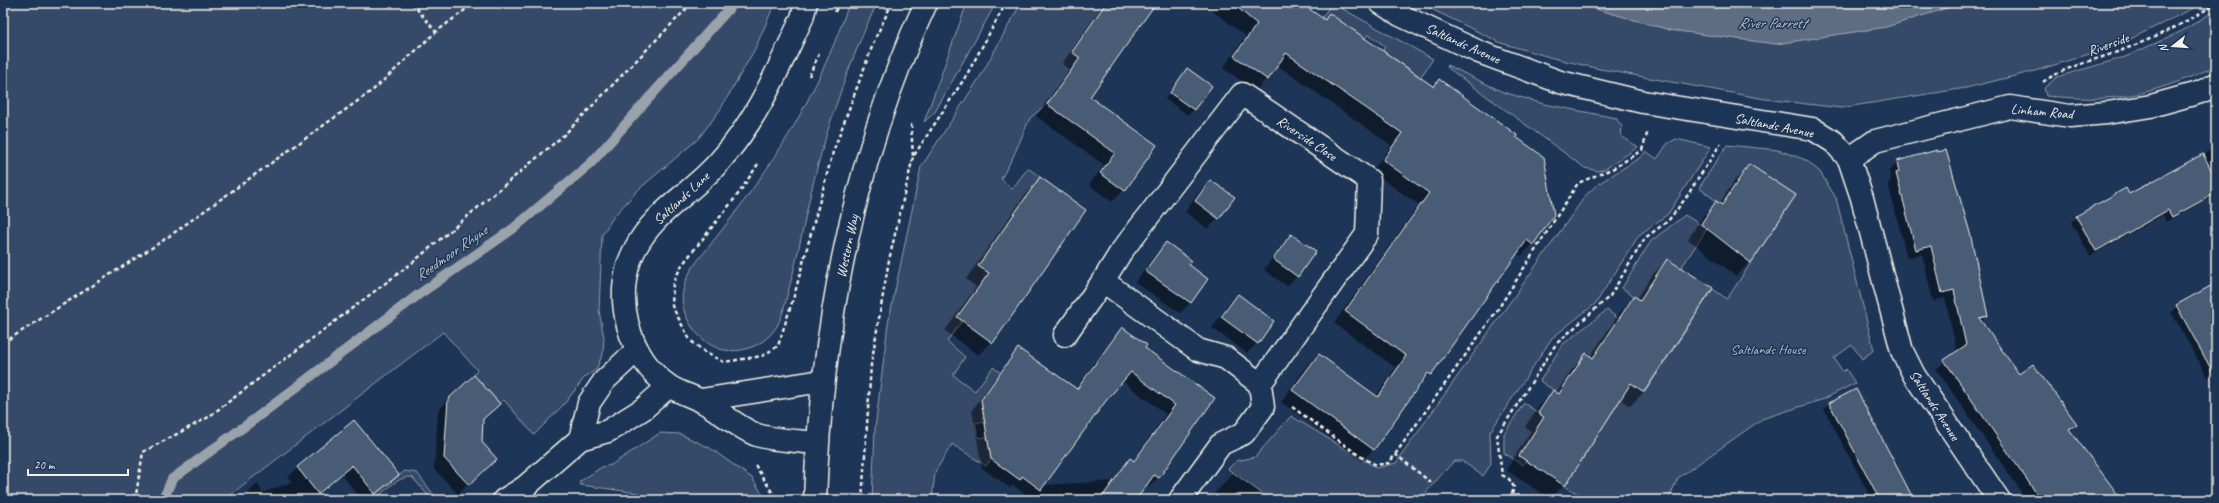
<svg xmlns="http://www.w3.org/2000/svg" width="2219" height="503" font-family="Caveat,sans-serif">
<rect width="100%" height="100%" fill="#1d3557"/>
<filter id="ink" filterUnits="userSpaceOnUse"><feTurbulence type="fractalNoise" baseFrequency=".025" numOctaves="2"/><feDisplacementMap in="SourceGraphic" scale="8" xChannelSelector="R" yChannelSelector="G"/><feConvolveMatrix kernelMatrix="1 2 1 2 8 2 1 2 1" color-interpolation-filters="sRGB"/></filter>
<g filter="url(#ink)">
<path fill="#354a67" stroke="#949ea8" d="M 3,3 L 775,3 L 755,49 L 720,110 L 698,139 L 638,190 L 614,216 L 602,235 L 599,311 L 604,338 L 603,353 L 596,370 L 585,377 L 565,403 L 534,435 L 504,400 L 500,404 L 474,375 L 477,370 L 443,332 L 234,492 L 228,500 L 3,500 Z
M 849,3 L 877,3 C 851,58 830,117 815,176 C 805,214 799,254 788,292 C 785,304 783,315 777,326 C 766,345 741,355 720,349 C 698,342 678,314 683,291 C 687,269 701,258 714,240 C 734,215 754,188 772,161 C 802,117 833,53 849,3 Z
M 967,3 L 996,3 L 935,112 L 924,122 Z
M 1021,3 L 1106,3 L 1072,52 L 1080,58 L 1047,104 L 1030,118 L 1013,157 L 1001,179 L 1012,189 L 1028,168 L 1040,177 L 978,265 L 989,273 L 958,317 L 962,321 L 947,341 L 965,357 L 953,375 L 975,391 L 993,367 L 1001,373 L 985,421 L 975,423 L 978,438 L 987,437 L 991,459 L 986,466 L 952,444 L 935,472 L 932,500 L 872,500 L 875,429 L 888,324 L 921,167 L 980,77 Z
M 1332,3 L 1433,59 L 1388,124 L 1386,122 L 1418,75 L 1383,51 L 1385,46 L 1368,34 L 1365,38 L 1329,14 L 1297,60 L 1294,57 Z
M 1419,3 L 1575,3 L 1670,30 L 1776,44 L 1886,27 L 1963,3 L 2204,3 L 2118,45 L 2035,71 L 1966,88 L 1840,108 L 1765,99 L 1600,69 L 1553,58 L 1501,43 Z
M 2216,10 L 2216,66 C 2187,79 2157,91 2126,96 C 2099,100 2072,98 2046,96 L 2044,88 L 2057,77 L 2125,57 L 2182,31 Z
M 1447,65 L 1503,92 L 1544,104 L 1616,118 L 1622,127 L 1621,136 L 1638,147 L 1605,169 L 1598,171 L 1585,168 L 1448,68 Z
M 1676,139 L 1711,147 L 1668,214 L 1639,235 L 1596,303 L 1552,338 L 1490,432 L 1491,464 L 1483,476 L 1462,461 L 1454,461 L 1419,500 L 1271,500 L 1228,469 L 1236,461 L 1255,457 L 1291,416 L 1377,468 L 1396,463 L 1586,195 L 1598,184 L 1641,157 L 1646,151 L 1657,159 L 1667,144 Z
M 1727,145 L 1778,150 L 1806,160 L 1820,172 L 1836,198 L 1874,350 L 1862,359 L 1852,345 L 1834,358 L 1843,372 L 1846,369 L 1855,383 L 1824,399 L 1762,419 L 1678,478 L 1668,500 L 1587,500 L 1565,486 L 1631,383 L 1645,392 L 1713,289 L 1727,299 L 1796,195 L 1722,205 L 1699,188 Z
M 1685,215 L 1707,229 L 1681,268 L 1640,300 L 1622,288 L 1651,241 Z
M 1607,310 L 1619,319 L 1599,362 L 1586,353 L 1559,394 L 1540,381 L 1562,345 Z
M 1524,403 L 1544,417 L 1519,455 L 1526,460 L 1523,465 L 1504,453 L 1504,434 Z
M 660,433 L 680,434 L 710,448 L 752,478 L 766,500 L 645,500 L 638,493 L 581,485 L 579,482 L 602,467 L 611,465 Z
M 405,471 L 417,473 L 438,500 L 432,500 L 412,477 C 398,476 388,489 377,497 L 375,494 Z"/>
<path fill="#5e6d82" stroke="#9aa2ab" d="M 1575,3 L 1963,3 L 1886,27 L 1776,44 L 1670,30 Z"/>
<path fill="#0007" fill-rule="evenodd" d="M 1104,3 L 1155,3 L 1088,98 L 1156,145 L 1124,190 L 1112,202 L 1089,185 L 1104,165 L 1036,116 L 1069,70 L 1062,64 Z
M 1202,3 L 1299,3 L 1324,21 L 1330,15 L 1433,87 L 1439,81 L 1515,137 L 1533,244 L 1521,256 L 1517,253 L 1430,374 L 1419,385 L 1373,449 L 1362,461 L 1281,402 L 1307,366 L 1319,355 L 1375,397 L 1396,368 L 1334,323 L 1419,205 L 1372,172 L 1391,145 L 1277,65 L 1256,91 L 1223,68 L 1246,36 Z
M 1187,69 L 1194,110 L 1188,115 L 1165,99 Z
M 2216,147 L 2216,194 L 2166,222 L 2163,215 L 2090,256 L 2071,222 L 2077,217 L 2129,196 Z
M 1898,162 L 1987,315 L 1981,322 L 2019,375 L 2075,424 L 2069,430 L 2123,500 L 2027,500 L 1936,369 L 1957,352 L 1945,298 L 1933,301 L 1922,254 L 1907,258 L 1888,183 L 1891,180 L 1889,171 Z
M 1749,166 L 1794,195 L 1750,262 L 1736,276 L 1688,239 L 1703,216 L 1717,202 L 1719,204 L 1735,180 Z
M 1041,179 L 992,342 L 978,355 L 945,331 L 976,287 L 966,279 L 1027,192 Z
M 1210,181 L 1218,218 L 1208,229 L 1185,212 L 1199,192 Z
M 1291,236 L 1297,276 L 1287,286 L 1264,270 L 1281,246 Z
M 1166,243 L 1186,264 L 1207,279 L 1190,303 L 1180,313 L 1135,282 L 1156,254 Z
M 1667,260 L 1644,392 L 1630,406 L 1620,399 L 1564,485 L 1550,499 L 1506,470 L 1531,431 L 1525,427 L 1539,405 L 1553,391 L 1556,393 L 1572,369 L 1586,355 L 1590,357 L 1620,312 L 1634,298 L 1637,299 L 1653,274 Z
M 2209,288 L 2216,301 L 2216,382 L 2212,375 L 2208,378 L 2171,312 L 2177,306 Z
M 1238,295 L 1257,343 L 1247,353 L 1212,328 L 1228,305 Z
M 1122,328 L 1144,348 L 1214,399 L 1158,478 L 1149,487 L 1145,485 L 1135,500 L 1033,500 L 1013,485 L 1010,488 L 982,468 L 972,410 L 1009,359 L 1018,349 L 1075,389 L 1113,338 ZM 1122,381 L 1166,414 L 1133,461 L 1131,459 L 1121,469 L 1112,481 L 1044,485 L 1105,401 Z
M 448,400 L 499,404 L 482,420 L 481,443 L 485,469 L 458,494 L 434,469 L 438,411 Z
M 1830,404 L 1913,500 L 1872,500 L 1824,409 Z
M 354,422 L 398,475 L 368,500 L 362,500 L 341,474 L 311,500 L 246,500 L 249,492 L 258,483 L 262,493 L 292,482 L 288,477 L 298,468 Z
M 1233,473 L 1267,498 L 1266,500 L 1209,500 Z"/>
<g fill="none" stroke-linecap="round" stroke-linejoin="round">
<path stroke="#9aa2ab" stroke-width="10" d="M 163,500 L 172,479 L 256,418 L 418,295 L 514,228 L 591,163 L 734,3"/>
</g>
<path fill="#485b74" stroke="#f4f1e8" d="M 1106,3 L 1156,3 L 1090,97 L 1157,145 L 1125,191 L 1100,173 L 1115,153 L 1047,104 L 1080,58 L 1072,52 Z
M 1232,3 L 1301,3 L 1325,20 L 1329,13 L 1434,87 L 1439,79 L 1517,135 L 1516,137 L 1544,157 L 1554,215 L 1533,245 L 1527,240 L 1431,375 L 1428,373 L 1374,450 L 1292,390 L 1319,354 L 1378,397 L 1406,356 L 1345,311 L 1429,193 L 1383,160 L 1402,133 L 1286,53 L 1268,80 L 1234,56 L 1257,24 Z
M 1187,68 L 1212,86 L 1194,110 L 1170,93 Z
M 1937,150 L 1937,152 L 1946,150 L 1970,233 L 1988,316 L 1979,318 L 2019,374 L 2033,364 L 2077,424 L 2069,429 L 2122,500 L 2041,500 L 1944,360 L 1966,345 L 1954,290 L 1942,293 L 1931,246 L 1916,250 L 1896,173 L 1899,172 L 1897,161 Z
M 2203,154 L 2216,179 L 2216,193 L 2172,217 L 2168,210 L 2096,251 L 2076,216 L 2126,188 L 2129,194 Z
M 1749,164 L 1796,195 L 1751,263 L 1701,224 L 1716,201 L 1722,205 Z
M 1040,177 L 1086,210 L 993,343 L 957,317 L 989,273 L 978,266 Z
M 1210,180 L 1235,197 L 1219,219 L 1195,201 Z
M 1291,234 L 1316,251 L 1298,277 L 1273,259 Z
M 1166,242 L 1191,260 L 1188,264 L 1208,279 L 1191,303 L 1145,271 Z
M 1667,259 L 1713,288 L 1644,392 L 1631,383 L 1565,486 L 1519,456 L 1544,417 L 1538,413 L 1553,390 L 1559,394 L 1586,353 L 1593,358 L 1634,296 L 1640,300 Z
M 2216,283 L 2216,378 L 2176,305 Z
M 1238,294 L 1274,321 L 1258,344 L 1221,317 Z
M 1122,327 L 1147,345 L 1145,348 L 1215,398 L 1159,478 L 1154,475 L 1136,500 L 1100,500 L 1130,458 L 1134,461 L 1175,405 L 1131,372 L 1105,402 L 1041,490 L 1022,476 L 1020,480 L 991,459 L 981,400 L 1018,348 L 1077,389 Z
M 474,375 L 500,404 L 483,419 L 482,442 L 497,459 L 469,485 L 444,458 L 448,399 Z
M 1856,389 L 1874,423 L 1914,500 L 1880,500 L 1829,403 Z
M 354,420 L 399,475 L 375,494 L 352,465 L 318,494 L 297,467 Z"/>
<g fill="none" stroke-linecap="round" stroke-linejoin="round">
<defs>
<path id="minor" d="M 806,3 L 802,18 C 778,69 758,119 719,162 C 691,194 654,211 634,251 C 611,296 629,359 669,386 C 681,394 694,396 705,403 C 719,411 742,430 757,435 C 771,440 800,441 817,443
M 1381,3 L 1400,15 L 1479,52 L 1560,82 L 1643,102 L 1813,129 L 1834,142 L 1849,159 L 1862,198 L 1902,351 L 1914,375 L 1999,500
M 1849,159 L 1875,141 L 2010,107 L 2070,116 L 2107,113 L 2151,106 L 2201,92 L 2216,84
M 1103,281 L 1198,350 L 1226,358 L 1260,384 L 1263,407 L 1244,433 L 1221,444 L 1180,500
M 1065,335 L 1103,281 L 1121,252 L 1242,94 L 1369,180 L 1367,234 L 1260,384
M 701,400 L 822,381
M 580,439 L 589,403 L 604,381 L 637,350
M 504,500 L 525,487 L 580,439 L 608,431 L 643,409 L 669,386"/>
<path id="primary" d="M 815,500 C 821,330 854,158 926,3"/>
</defs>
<use href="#minor" stroke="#f4f1e8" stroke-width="25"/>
<use href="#primary" stroke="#f4f1e8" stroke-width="25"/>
<path stroke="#f4f1e8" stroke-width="2.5" stroke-dasharray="4 3" stroke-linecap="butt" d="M 412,3 L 436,32
M 835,12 L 839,3
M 809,76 L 819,54
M 2043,82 C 2067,65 2098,60 2125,49 C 2157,37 2188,22 2216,3
M 911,124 L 913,157
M 758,164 L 739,193 L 682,265 L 673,283 L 672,306 L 690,340 L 706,353 L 724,362 L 762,356 L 778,346 L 794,296 L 833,152 L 875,39 L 892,3
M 3,343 L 161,242 L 373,90 L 436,32 L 474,3
M 1292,407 L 1360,456 L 1376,465 L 1389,463 L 1498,309 L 1578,183 L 1614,168 L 1642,150 L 1648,131
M 1395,454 L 1433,484
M 755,465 L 777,500
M 1512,494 L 1514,487 L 1509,479 L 1502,475 L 1497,436 L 1556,344 L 1610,296 L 1645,238 L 1668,221 L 1685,199 L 1721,143
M 125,500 L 136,495 L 143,452 L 207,418 L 412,263 L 565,134 L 692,3
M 862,500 L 871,365 L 889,260 L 913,157 L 966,76 L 1006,3"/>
<use href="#minor" stroke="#1d3557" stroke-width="22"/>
<use href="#primary" stroke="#1d3557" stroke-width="22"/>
</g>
</g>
<g text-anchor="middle" stroke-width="3" stroke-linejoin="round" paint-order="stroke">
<g font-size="14" fill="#f4f1e8" stroke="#1d3557">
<text transform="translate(1463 43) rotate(24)" y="5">Saltlands Avenue</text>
<text transform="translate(2108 44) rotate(-20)" y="5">Riverside</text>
<text transform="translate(2042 111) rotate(5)" y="5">Linham Road</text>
<text transform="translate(1774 125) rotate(11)" y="5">Saltlands Avenue</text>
<text transform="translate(1307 138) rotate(34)" y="5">Riverside Close</text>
<text transform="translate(681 198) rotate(-43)" y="5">Saltlands Lane</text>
<text transform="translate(847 246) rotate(-78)" y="5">Western Way</text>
<text transform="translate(1935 405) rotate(57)" y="5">Saltlands Avenue</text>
</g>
<g font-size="14" fill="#bbbfc1" stroke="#1d3557">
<text x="1768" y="354">Saltlands House</text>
</g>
<g font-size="15" font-style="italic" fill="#c0c3c4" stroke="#1d3557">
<text x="1772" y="28">River Parrett</text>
<text transform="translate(451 253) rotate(-35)" y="5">Reedmoor Rhyne</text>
</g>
</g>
<rect width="2219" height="503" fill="none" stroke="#1d3557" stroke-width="16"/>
<rect x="8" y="8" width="2203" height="487" fill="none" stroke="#f4f1e8" stroke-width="1.5" filter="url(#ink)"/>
<g transform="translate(2173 46) rotate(253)" stroke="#1d3557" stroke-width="3" paint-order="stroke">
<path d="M0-3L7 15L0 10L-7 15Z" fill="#f4f1e8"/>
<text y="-6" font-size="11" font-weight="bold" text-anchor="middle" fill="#f4f1e8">N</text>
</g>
<path d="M28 469v6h100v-6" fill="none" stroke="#f4f1e8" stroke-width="2"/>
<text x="34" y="469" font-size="12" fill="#f4f1e8" stroke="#1d3557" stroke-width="3" paint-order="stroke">20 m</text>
</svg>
